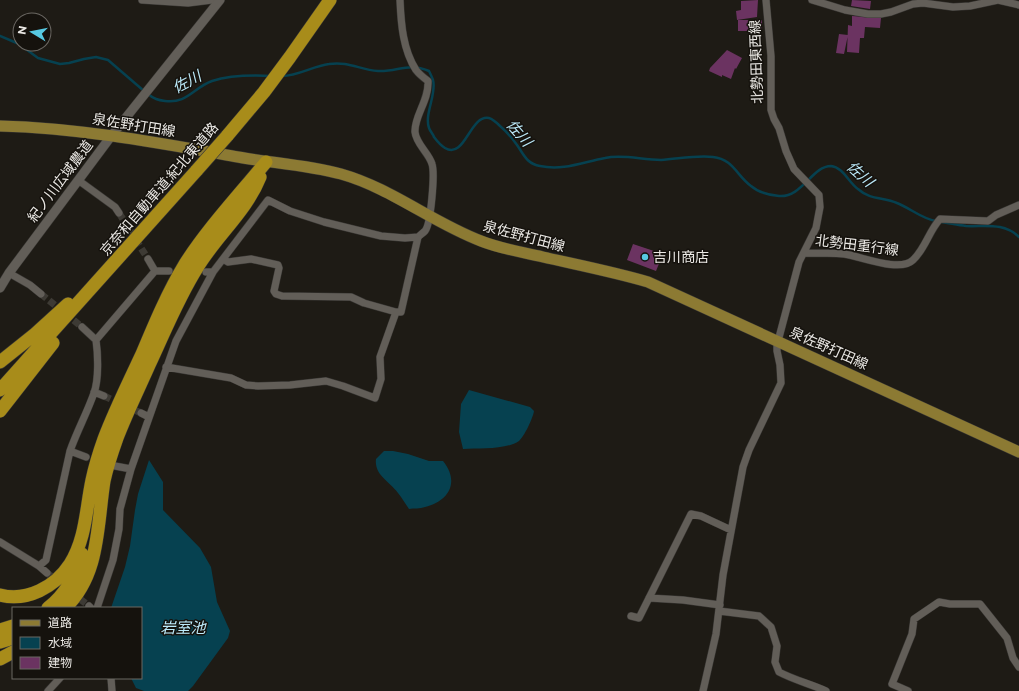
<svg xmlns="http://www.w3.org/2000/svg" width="1019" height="691" font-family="Montserrat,'Noto Sans JP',sans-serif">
<rect width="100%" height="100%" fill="#1e1b15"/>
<path fill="#064150" d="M 469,390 L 530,407 L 534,411 C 533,418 524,437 519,441 C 506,450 479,448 463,449 L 459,432 L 461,404 Z
M 384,451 L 393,451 L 408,454 L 429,461 L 443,461 C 460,482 449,501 425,507 C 420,509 414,508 409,509 C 405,503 402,498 398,493 C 389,481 374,475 376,459 Z
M 149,460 L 163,482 L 163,510 L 200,548 L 211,567 L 217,602 L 230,631 L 228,638 L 193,686 L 188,691 L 144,691 L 136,688 L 131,678 L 141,678 L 141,608 L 111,608 L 125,567 L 130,546 L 135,510 L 138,494 Z"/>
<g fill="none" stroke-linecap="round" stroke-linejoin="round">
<path stroke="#064150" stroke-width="2.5" d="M 0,36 L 19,44 L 38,58 L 60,64 L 69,63 L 84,59 L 96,57 L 108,60 L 144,91
M 282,76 C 298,76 313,66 329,64 C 349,61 360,70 378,71 C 398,72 408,62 429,71 C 430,73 432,77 433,80 C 437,94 424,114 429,128 C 430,131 433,134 434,137 C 437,141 440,145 445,148 C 465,160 470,114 489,118 C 493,119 497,123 500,126 C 506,131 512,138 517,145 C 524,155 527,164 540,166 C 563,171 583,162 605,158 C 623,154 642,160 661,160 C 678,159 696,155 713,157 C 733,159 737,176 751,186 C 758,192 769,195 779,196 C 802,198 812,166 831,166 C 843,167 849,183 858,189 C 870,200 883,197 897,203 C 910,208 922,219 936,221
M 148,94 C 154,99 158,100 165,101 C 187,104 193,88 212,81 C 231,75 251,75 271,76
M 941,222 C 949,223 957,225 966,226 C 984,227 1004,222 1019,237"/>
</g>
<path fill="#6b3361" d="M 758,0 L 757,17 L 737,20 L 736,11 L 741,10 L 741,1 Z
M 852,0 L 871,1 L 870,9 L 851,6 Z
M 852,16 L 881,18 L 880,28 L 865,27 L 864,38 L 860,38 L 859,53 L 847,52 L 848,25 L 852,26 Z
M 738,20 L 762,20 L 762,31 L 738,31 Z
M 839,34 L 848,35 L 844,54 L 836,53 Z
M 727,50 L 742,58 L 736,69 L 735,68 L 731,79 L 722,75 L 722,77 L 709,71 L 710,68 Z
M 633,244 L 663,254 L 656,271 L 627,260 Z"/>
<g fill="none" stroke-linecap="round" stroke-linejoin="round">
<path stroke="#3d3a34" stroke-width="7" stroke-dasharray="7 3.5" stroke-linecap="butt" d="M 119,213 L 148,259
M 41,294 L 82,327
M 104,396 L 141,413
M 47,573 L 89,606"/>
<defs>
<path id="minor" d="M 142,0 L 188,3 L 212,0
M 812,0 L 845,10 L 868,14 L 881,14 L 891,12 L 913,4 L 923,3 L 953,7 L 970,6 L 998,0 L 1019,5
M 78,180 L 115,207 L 119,213
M 804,253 C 817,253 831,253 844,254 C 860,256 900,273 913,260 C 925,249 929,231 940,219 L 988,221 L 996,215 L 1019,205
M 148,259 L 155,271 L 169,271
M 223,259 L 228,262 L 251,259 L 278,265 L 279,268 L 274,291 L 276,294 L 282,296 L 351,297 L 364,303 L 396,312 L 401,312 L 418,237 C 420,235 423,233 425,231 C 431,224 435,173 432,164 C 429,153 416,144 415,132 C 414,116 429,101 428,81 C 424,78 419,74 416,70 C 403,50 401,24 400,0
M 206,272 L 213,272 L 268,200 L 290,211 L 324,222 L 381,236 L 405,238 L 418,237
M 9,273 L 30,285 L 41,294
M 82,327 L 96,340 C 98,354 99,379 94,393 C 87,413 77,431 70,451 L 86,457
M 96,340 L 155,271
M 166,367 L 231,378 L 246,385 L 258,386 L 290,385 L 326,381 L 343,386 L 375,398 L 381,379 L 380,357 L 396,312
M 94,392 L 104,396
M 141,413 L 149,417
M 131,469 L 176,341 L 213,272
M 0,542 L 39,566 L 46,560 L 70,451
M 39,566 L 47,573
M 649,598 L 683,600 L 720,605
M 89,606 L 91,608
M 97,608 L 113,560 L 119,529 L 120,509 L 131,469 L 115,466
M 719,611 L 759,616 L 771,627 L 777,646 L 775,662 L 779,672 C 794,680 811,684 826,691
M 631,616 L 639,618 L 691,514 L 701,516 L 731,530
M 111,678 L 112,691
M 48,691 L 60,678
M 703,691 L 716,634 L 723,575 L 743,467 L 749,450 L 781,383 L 780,365 L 777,351 L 777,345 L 799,262 L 816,228 L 820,207 L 819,195 L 794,169 L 786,151 L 779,128 L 774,119 L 771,110 L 771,56 L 766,0
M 908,691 L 892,684 L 912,634 L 914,619 L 939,602 L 950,604 L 980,604 L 1007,638 L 1013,658 L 1019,667"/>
<path id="tertiary" d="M 0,288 L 9,273 L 112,135 L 220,0"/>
<path id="primary" d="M 0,126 C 80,128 159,143 238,157 C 272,163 307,165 341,174 C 391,188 433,223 481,241 C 501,249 522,252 543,257 C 578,265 614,272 648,282 L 1019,452"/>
<path id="motorway" d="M 227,136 L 264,92 L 290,57 L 330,0
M 0,362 L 35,334 L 68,304
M 0,390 L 197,170
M 0,411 L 53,343
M 0,595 C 27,602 55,587 70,564 C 86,539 86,508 92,480 C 95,466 99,453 104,439 C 115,410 129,382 142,354 C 155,323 168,292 185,264 C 208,228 239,195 266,162
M 48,608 C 66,594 76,576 82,554
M 65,608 C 100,575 97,525 104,481 C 107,467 112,452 117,438 C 127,412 139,388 150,363 C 165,331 178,298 197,268 C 216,236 246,212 260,177
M 0,630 L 13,626
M 0,642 L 13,638
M 0,659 L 13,652"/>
</defs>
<use href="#minor" stroke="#3a3835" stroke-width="8"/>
<use href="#tertiary" stroke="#3a3835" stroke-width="10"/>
<use href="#primary" stroke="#3a3835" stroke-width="12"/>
<use href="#motorway" stroke="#3a3835" stroke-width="14"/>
<use href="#minor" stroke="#625e58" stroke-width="7"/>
<use href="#tertiary" stroke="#625e58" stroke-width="9"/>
<use href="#primary" stroke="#8c7a33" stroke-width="11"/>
<use href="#motorway" stroke="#a88c1a" stroke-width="13"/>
<defs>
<path id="motorway-bridge" d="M 197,170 L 227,136"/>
</defs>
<use href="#motorway-bridge" stroke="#3a3835" stroke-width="14" stroke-linecap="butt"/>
<use href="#motorway-bridge" stroke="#a88c1a" stroke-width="13"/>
</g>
<circle fill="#57c9e2" stroke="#15120d" stroke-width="1.5" cx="645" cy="257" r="4"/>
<g text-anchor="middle" stroke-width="3" stroke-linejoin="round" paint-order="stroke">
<g font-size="14" fill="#ebe9e5" stroke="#15120d">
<text transform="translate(756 62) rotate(-92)" y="5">北勢田東西線</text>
<text transform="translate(134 125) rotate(9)" y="5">泉佐野打田線</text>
<text transform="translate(60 181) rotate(-53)" y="5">紀ノ川広域農道</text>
<text transform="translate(159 189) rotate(-49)" y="5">京奈和自動車道;紀北東道路</text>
<text transform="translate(524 236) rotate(15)" y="5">泉佐野打田線</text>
<text transform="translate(857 245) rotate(7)" y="5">北勢田重行線</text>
<text transform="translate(829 348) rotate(24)" y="5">泉佐野打田線</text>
</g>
<g font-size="14" fill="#ebe9e5" stroke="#15120d" text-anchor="start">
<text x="653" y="262">吉川商店</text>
</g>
<g font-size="15" font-style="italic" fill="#bceafa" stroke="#15120d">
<text transform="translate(187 82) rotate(-28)" y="5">佐川</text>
<text transform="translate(519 133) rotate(49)" y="5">佐川</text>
<text transform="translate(860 174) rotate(42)" y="5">佐川</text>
<text x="183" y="633">岩室池</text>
</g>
</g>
<rect x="12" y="607" width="130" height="72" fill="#15120d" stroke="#6b6863"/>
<rect x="20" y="620" width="20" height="6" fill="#8c7a33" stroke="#6b6863"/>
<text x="48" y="627" font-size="12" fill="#ebe9e5">道路</text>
<rect x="20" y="637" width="20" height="12" fill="#064150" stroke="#6b6863"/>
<text x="48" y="647" font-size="12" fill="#ebe9e5">水域</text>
<rect x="20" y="657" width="20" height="12" fill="#6b3361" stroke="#6b6863"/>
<text x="48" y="667" font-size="12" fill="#ebe9e5">建物</text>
<g transform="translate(32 32) rotate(280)"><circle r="19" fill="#15120d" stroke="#6b6863"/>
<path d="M0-3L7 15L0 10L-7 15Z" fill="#57c9e2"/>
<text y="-6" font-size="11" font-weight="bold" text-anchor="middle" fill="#ebe9e5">N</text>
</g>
</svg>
